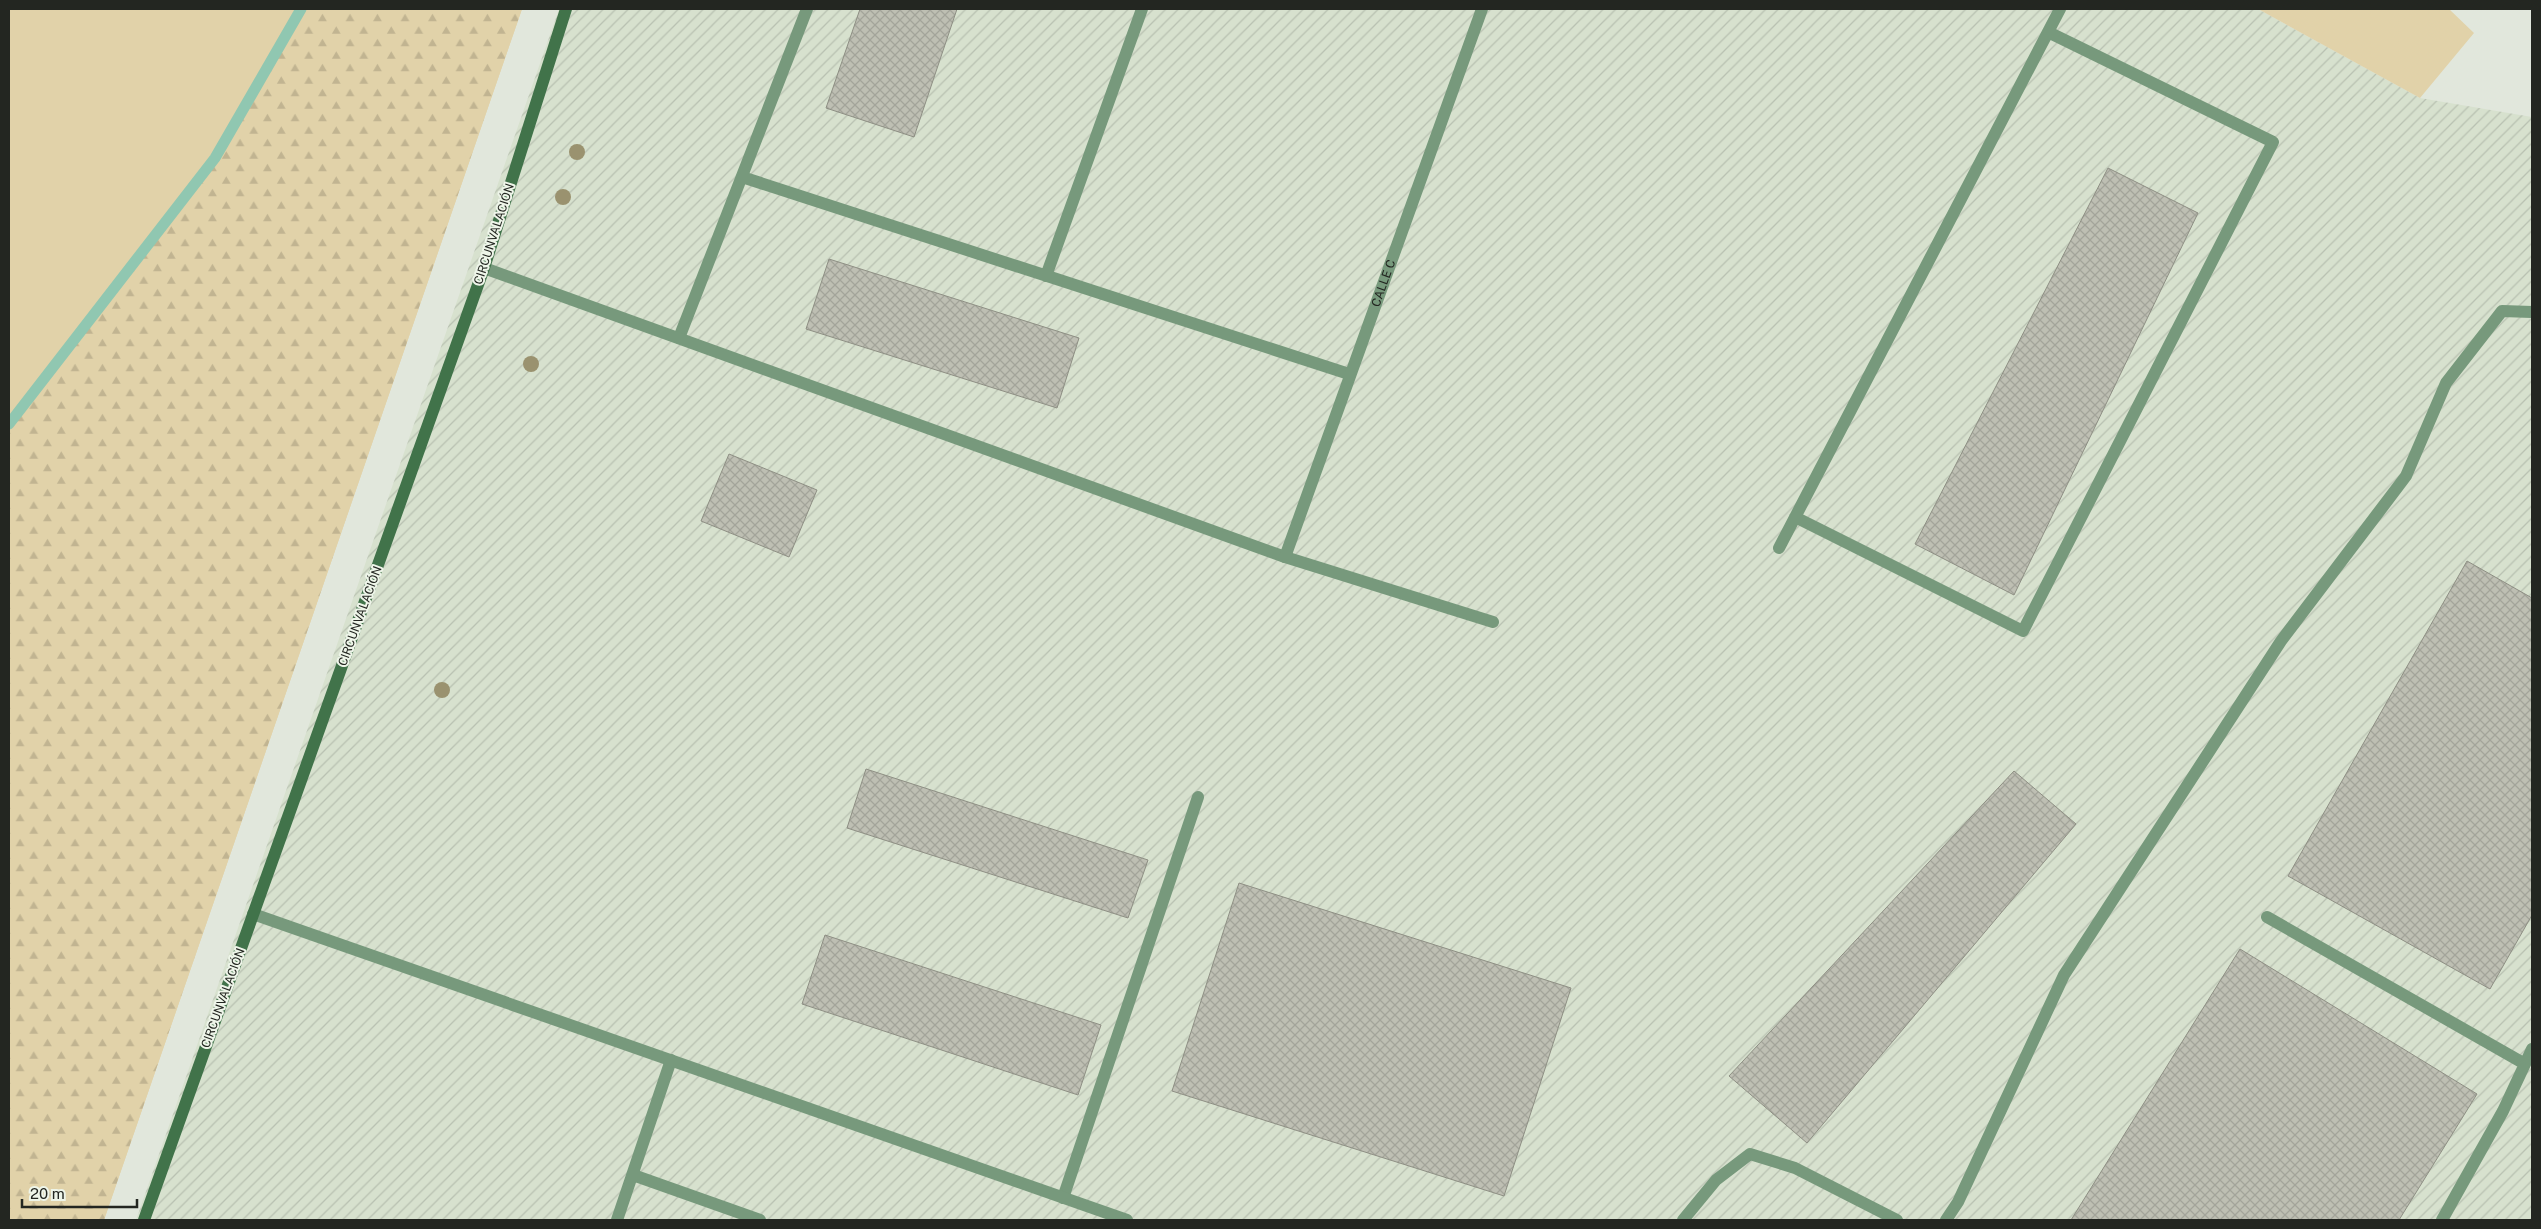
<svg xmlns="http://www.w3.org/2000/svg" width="2541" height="1229" font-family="'Public Sans',sans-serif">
<defs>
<pattern id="industrial-furrows" width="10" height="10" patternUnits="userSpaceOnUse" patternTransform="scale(1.25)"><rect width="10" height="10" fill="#d7e1ce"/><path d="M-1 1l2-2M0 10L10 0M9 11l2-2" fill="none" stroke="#b8c1b1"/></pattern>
<pattern id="forest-firs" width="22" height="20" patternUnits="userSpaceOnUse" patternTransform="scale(1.25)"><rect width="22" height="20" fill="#e1d2a9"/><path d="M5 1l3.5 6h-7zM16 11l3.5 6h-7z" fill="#c1b491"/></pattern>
<pattern id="building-cross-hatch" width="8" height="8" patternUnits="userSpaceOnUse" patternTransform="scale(1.25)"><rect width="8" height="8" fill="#bebfb3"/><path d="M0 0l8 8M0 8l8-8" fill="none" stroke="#a3a49a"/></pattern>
</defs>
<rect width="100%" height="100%" fill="#e1e7dc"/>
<path fill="url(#industrial-furrows)" d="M 559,9 L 2258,9 L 2420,98 L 2532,117 L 2532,1220 L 136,1220 Z"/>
<path fill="#e1d2a9" d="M 9,9 L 522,9 L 104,1220 L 9,1220 Z
M 2258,9 L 2449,9 L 2474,33 L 2420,98 Z"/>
<path fill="url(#forest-firs)" d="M 301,9 L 522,9 L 104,1220 L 9,1220 L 9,424 L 215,158 Z"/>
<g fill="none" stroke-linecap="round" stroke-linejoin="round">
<path stroke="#90c7b1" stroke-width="11" d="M 9,424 L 215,158 L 301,9"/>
</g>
<path fill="url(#building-cross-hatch)" stroke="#8e8f84" d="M 860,9 L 957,9 L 914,137 L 826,108 Z
M 2108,168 L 2198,213 L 2014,595 L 1915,544 Z
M 829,259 L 1079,338 L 1057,408 L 806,329 Z
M 729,454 L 817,490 L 789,557 L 701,521 Z
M 2467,561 L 2532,598 L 2532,915 L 2490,989 L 2288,876 Z
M 866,769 L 1148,860 L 1128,918 L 847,828 Z
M 2014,771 L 2076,824 L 1807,1143 L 1729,1076 Z
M 1239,883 L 1571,988 L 1504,1196 L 1172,1091 Z
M 825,935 L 1101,1025 L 1078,1095 L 802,1004 Z
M 2240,949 L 2477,1094 L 2399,1220 L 2071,1220 Z"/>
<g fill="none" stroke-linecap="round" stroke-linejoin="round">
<path stroke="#77997c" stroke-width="12" d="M 742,177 L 1349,374
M 1046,276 L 1142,9
M 679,338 L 807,9
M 1795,517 L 2023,631 L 2273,142 L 2048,32
M 1779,548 L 2060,9
M 2267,917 L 2525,1064
M 633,1175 L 760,1220
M 1063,1198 L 1198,797
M 617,1220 L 671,1060
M 1683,1220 L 1716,1180 L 1750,1154 L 1795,1168 L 1897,1220
M 1946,1220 L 1958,1202 L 2064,975 L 2281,641 L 2406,476 L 2446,383 L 2502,311 L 2532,312
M 2442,1220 L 2503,1111 L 2532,1049"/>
<g stroke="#77997c" stroke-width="12">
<path d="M 484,268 L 1285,557 L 1493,622"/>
<path id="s1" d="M 1285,557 L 1482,9"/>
<path d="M 253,914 L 1127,1220"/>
</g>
<path stroke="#41734a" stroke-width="12" d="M 144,1220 L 484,268 L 566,9"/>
</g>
<g fill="#9a926f">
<circle cx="577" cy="152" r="8"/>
<circle cx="563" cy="197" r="8"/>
<circle cx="531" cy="364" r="8"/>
<circle cx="442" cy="690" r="8"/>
</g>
<g text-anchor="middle" stroke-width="4" stroke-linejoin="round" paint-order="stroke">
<g font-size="12" fill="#232621" stroke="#eef5e9">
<text transform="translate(494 234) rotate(-72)" y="4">CIRCUNVALACIÓN</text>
<text dy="4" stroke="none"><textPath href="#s1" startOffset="291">CALLE C</textPath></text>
<text transform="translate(360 616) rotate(-70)" y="4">CIRCUNVALACIÓN</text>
<text transform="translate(223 998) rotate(-70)" y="4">CIRCUNVALACIÓN</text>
</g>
</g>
<rect width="2541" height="1229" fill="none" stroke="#232621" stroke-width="20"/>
<path d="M22 1199v8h115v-8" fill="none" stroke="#232621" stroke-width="2.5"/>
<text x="30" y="1199" font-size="15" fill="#232621" stroke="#eef5e9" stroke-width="4" paint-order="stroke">20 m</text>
</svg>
